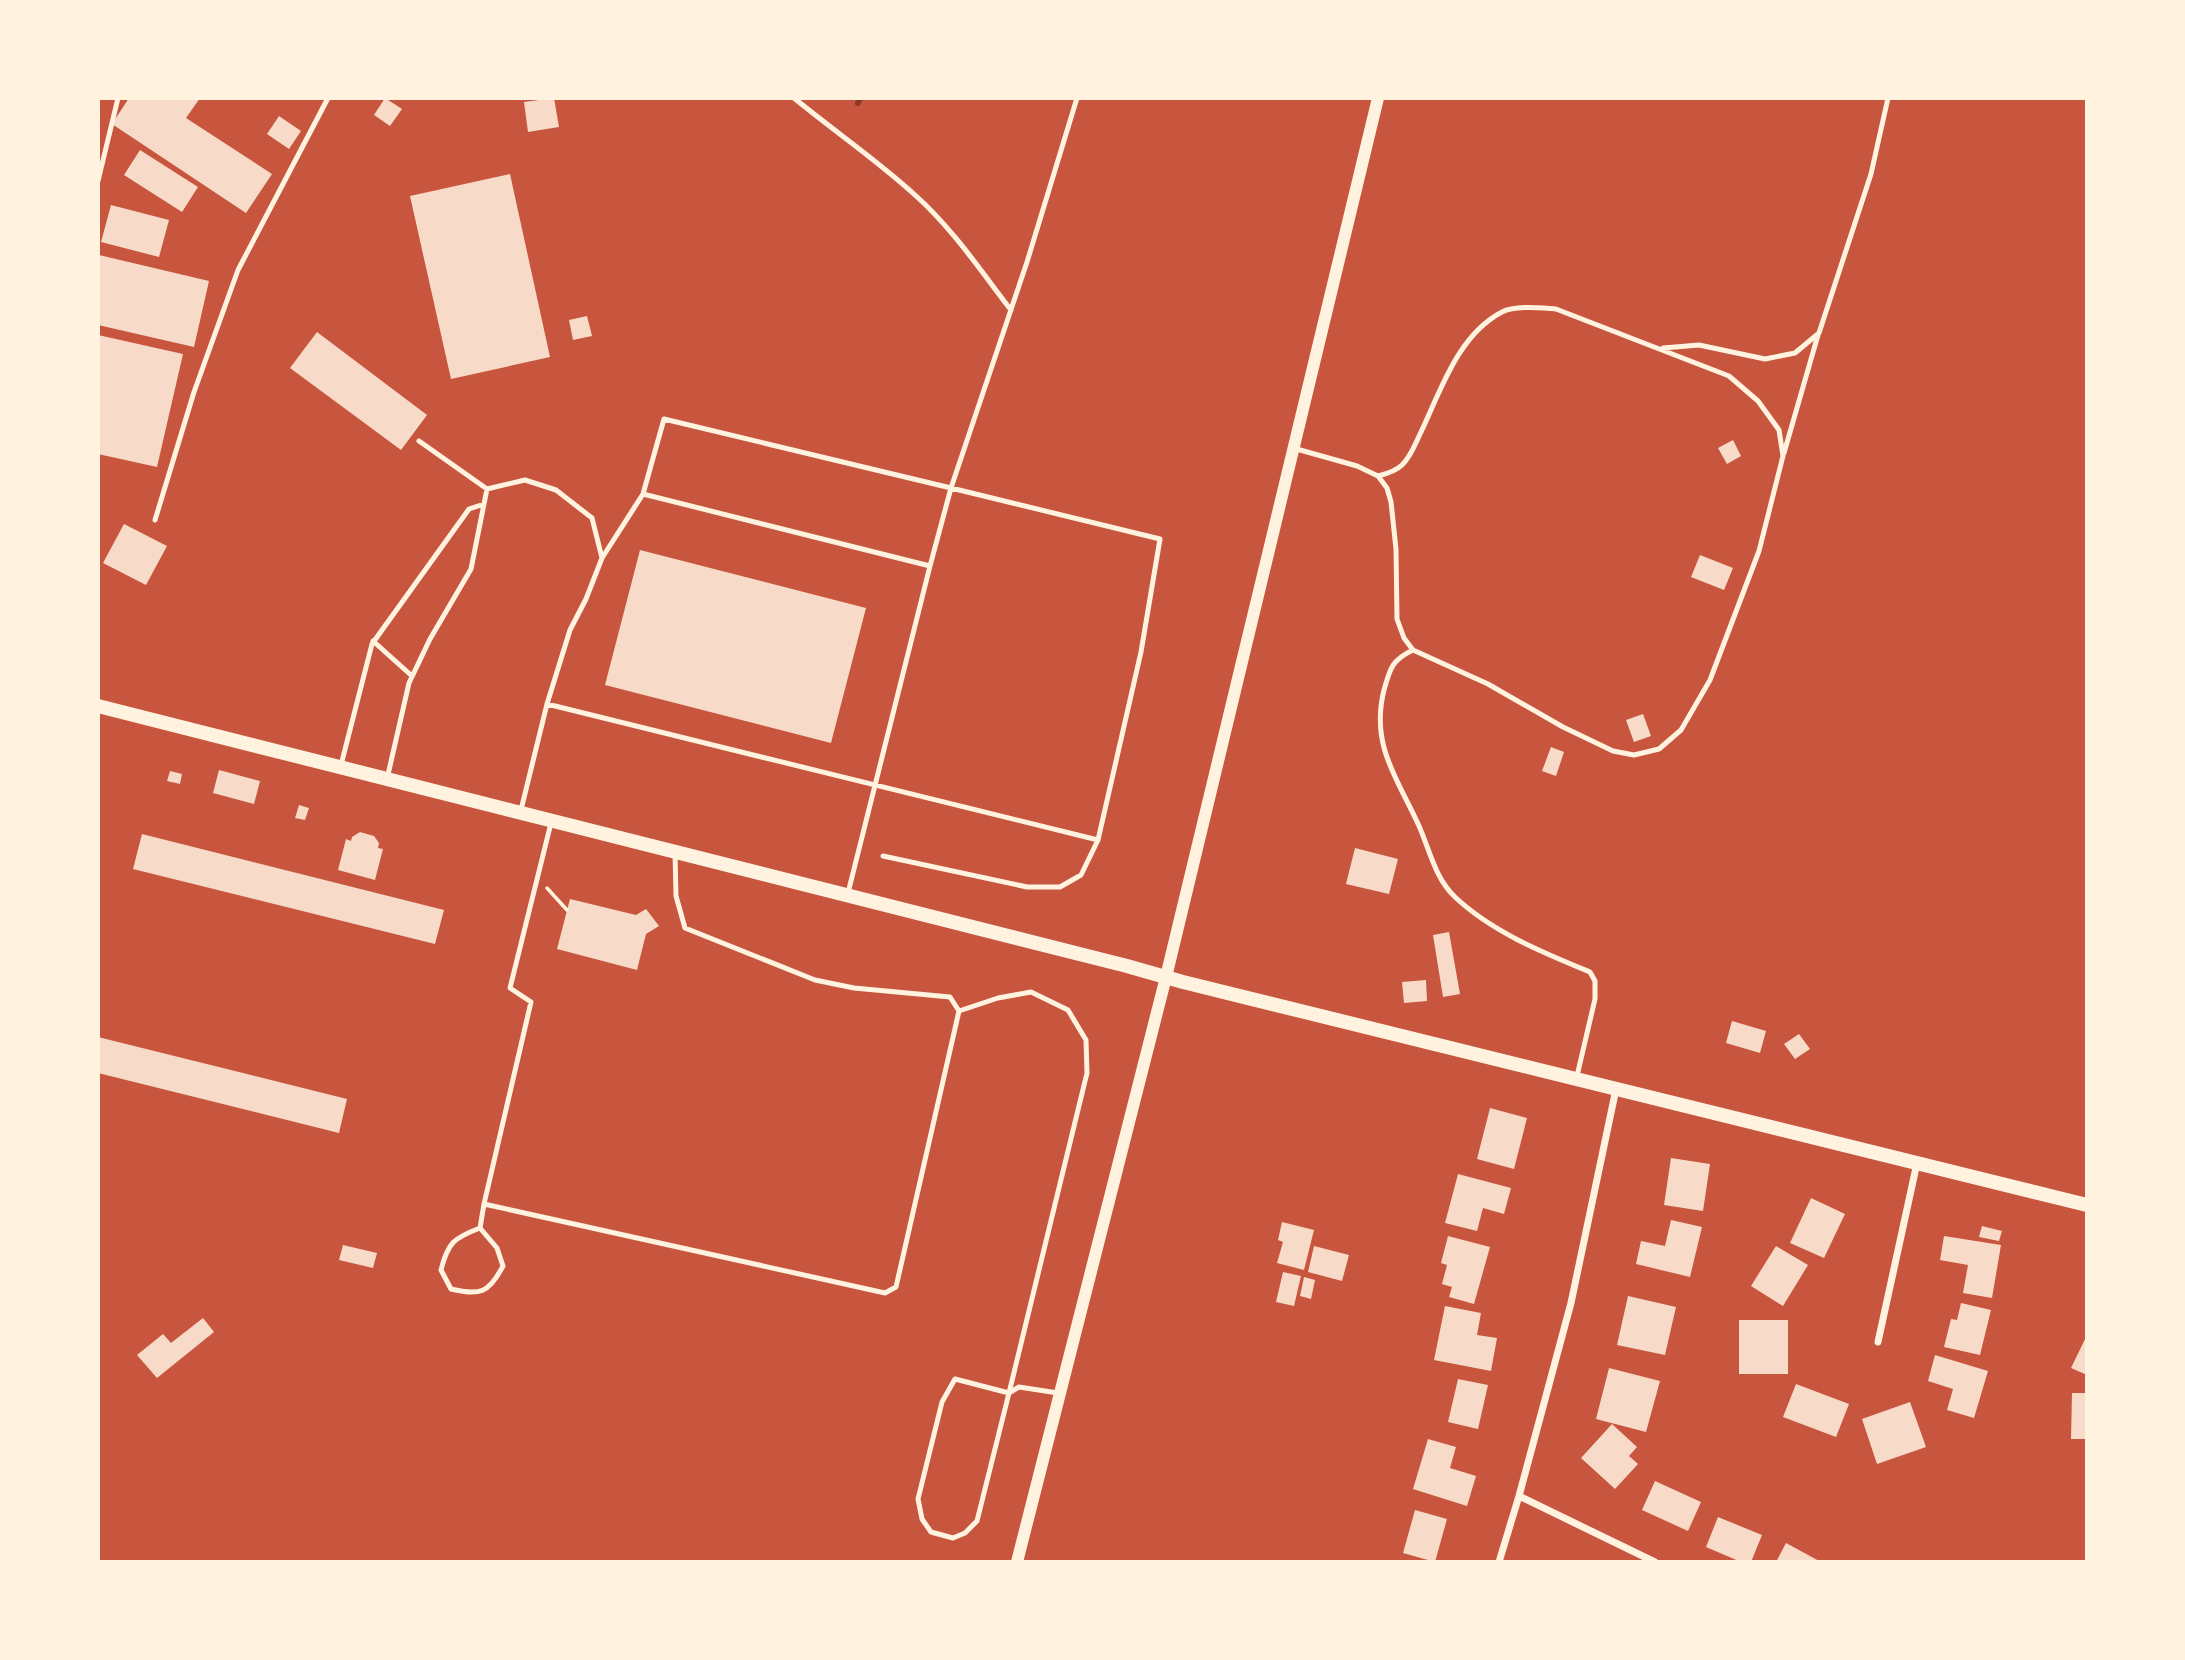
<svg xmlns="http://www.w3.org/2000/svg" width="2185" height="1660" font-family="'Work Sans',sans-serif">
<rect width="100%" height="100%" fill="#c8553d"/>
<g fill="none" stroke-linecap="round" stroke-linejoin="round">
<path stroke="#8f3625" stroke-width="6" d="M 858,103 L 860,98"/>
</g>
<path fill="#f7dbc8" d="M 129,98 L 200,98 L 186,118 L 272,174 L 246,213 L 112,124 Z
M 385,98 L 402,109 L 390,126 L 374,115 Z
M 554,98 L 559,127 L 528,132 L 524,102 Z
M 279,116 L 301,131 L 289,149 L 267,134 Z
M 140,150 L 198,187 L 182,212 L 124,175 Z
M 510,174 L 550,357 L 451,379 L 410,196 Z
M 111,205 L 169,220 L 159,257 L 101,242 Z
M 99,255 L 209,281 L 194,347 L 98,325 Z
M 587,316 L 592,336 L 573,340 L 569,320 Z
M 317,332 L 427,415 L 401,450 L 290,368 Z
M 98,335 L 183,354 L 157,467 L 98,454 Z
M 1733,440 L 1741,456 L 1727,464 L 1718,448 Z
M 124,524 L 167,546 L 146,585 L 103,563 Z
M 640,550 L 866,608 L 831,743 L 605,685 Z
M 1700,555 L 1733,568 L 1724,590 L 1691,577 Z
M 1643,714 L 1651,736 L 1634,742 L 1626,720 Z
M 1551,747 L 1564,752 L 1556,776 L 1542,771 Z
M 219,770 L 260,781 L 254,804 L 213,793 Z
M 170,771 L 182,774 L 180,784 L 167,781 Z
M 299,805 L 309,808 L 305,820 L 295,818 Z
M 360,832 L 374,836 L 379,843 L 378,848 L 383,849 L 375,880 L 338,870 L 346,839 L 351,841 L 352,837 Z
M 142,834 L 444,910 L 435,944 L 133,869 Z
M 1355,848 L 1398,859 L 1389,894 L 1346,884 Z
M 570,899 L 636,915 L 646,909 L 659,926 L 646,934 L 637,970 L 557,949 Z
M 1449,932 L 1460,994 L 1443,997 L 1433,935 Z
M 1426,980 L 1427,1001 L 1404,1003 L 1402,982 Z
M 1732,1021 L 1766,1031 L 1760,1053 L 1726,1043 Z
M 1799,1034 L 1810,1049 L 1795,1059 L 1784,1044 Z
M 98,1037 L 347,1099 L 339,1133 L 98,1073 Z
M 1490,1108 L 1527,1118 L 1514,1169 L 1477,1159 Z
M 1671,1158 L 1710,1164 L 1703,1211 L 1664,1205 Z
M 1458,1174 L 1511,1188 L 1504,1214 L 1483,1208 L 1477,1231 L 1445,1223 Z
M 1811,1198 L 1845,1214 L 1824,1258 L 1790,1243 Z
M 1671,1220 L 1702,1227 L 1690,1277 L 1636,1264 L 1641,1241 L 1665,1246 Z
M 1282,1222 L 1314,1230 L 1304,1270 L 1277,1263 L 1283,1242 L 1278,1240 Z
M 1982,1226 L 2002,1231 L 1999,1241 L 1979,1237 Z
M 1448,1236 L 1490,1247 L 1474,1304 L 1449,1297 L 1452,1287 L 1442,1284 L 1447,1265 L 1441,1263 Z
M 1944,1236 L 2001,1245 L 1992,1298 L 1963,1293 L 1968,1265 L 1940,1260 Z
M 343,1245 L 377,1253 L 373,1268 L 339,1260 Z
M 1314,1246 L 1349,1255 L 1342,1281 L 1308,1272 Z
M 1776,1246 L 1808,1265 L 1783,1306 L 1751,1286 Z
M 1283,1272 L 1301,1276 L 1294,1306 L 1276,1302 Z
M 1304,1277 L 1315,1280 L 1311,1299 L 1300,1296 Z
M 1628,1296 L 1676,1307 L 1665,1355 L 1617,1345 Z
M 1961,1303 L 1991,1310 L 1980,1355 L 1944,1347 L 1951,1319 L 1957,1320 Z
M 1445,1306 L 1481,1313 L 1477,1335 L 1497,1338 L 1491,1371 L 1434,1360 Z
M 203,1318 L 214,1332 L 157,1378 L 137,1355 L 163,1334 L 171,1343 Z
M 1739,1320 L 1788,1320 L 1788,1374 L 1739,1374 Z
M 2087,1335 L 2087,1375 L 2071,1368 Z
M 1935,1355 L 1988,1371 L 1974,1418 L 1947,1410 L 1953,1389 L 1928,1381 Z
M 1609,1368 L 1660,1381 L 1646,1432 L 1596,1419 Z
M 1458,1379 L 1488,1385 L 1478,1429 L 1448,1422 Z
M 1796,1384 L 1849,1404 L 1836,1437 L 1783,1417 Z
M 2072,1393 L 2087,1393 L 2087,1439 L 2071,1439 Z
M 1910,1402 L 1926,1447 L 1877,1464 L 1862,1419 Z
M 1612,1424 L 1637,1447 L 1629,1456 L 1638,1464 L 1615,1489 L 1581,1458 Z
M 1428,1439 L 1456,1447 L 1450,1468 L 1476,1476 L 1467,1506 L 1413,1489 Z
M 1655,1481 L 1701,1502 L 1688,1531 L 1642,1510 Z
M 1415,1510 L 1447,1519 L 1435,1562 L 1403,1553 Z
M 1718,1517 L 1762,1535 L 1751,1562 L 1741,1562 L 1706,1547 Z
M 1786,1543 L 1821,1562 L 1776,1562 Z"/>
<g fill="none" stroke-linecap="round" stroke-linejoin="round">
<path stroke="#fff3e0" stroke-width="3.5" d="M 547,888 L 567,910"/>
<path stroke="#fff3e0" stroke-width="5" d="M 794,98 C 834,131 877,160 915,195 C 952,228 981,271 1011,310
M 98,181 L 118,98
M 1663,348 L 1699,345 L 1765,359 L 1795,353 L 1819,333 L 1871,174 L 1888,98
M 419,441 L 487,489 L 484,504
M 1293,448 L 1357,466 L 1378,476 L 1387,488 L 1391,502 L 1396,549 L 1397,619 L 1404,638 L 1413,650 L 1488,684 L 1563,727 L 1613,751 L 1634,755 L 1659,749 L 1681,730 L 1710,680 L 1759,551 L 1783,456 L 1779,430 L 1758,401 L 1729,376 L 1556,309 C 1541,308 1515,305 1502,312 C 1458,335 1441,390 1421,432 C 1416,442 1411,457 1402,465 C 1396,471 1386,474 1378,476
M 1784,453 L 1818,335
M 487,489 L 525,480 L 556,490 L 592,518 L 602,558 L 586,599 L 570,630 L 547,704
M 643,494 L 930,566
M 155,520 L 194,392 L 238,270 L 328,98
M 602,558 L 643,494 L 664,419 L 951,488 L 1027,262 L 1077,98
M 373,641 L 412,676
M 1413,650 C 1392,660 1390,668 1384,690 C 1370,746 1398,779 1419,826 C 1430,851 1435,878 1455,897 C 1492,932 1544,953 1590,972 L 1595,981 L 1595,999 L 1577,1076
M 341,765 L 372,644 L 469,509 L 484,504 L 471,569 L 430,639 L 409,683 L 387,779
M 521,810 L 547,704 L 1098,840
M 551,823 L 510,988 L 531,1002 L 484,1204 L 885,1293 L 896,1287 L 959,1011
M 675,853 L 676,896 L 685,928 L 815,980 L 854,988 L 950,997 L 959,1011 L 998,998 L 1031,992 L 1068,1010 L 1086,1040 L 1087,1073 L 1009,1393 L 955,1379 L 942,1402 L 918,1499 L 922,1519 L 931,1532 L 953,1538 L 965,1533 L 977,1521 L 1009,1393 L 1019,1387 L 1058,1393
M 848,893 L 930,566 L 951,488 L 1160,539 L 1141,652 L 1098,840 L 1081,875 L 1060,887 L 1027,887 L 883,856
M 480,1228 L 497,1248 L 503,1266 C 489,1293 480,1296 451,1289 L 441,1270 C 448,1242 454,1238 480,1228 L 484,1204"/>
<path stroke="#fff3e0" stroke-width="7" d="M 1878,1342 L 1917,1163
M 1519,1496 L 1655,1562
M 1499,1562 L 1519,1496 L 1571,1303 L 1616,1089"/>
<path stroke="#fff3e0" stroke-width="12" d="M 1017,1562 L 1166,977 L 1378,98"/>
<path stroke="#fff3e0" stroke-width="14" d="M 98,706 L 1127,966 L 1183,982 L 2087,1205"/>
</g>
<rect width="2185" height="1660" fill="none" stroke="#fff3e0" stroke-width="200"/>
</svg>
